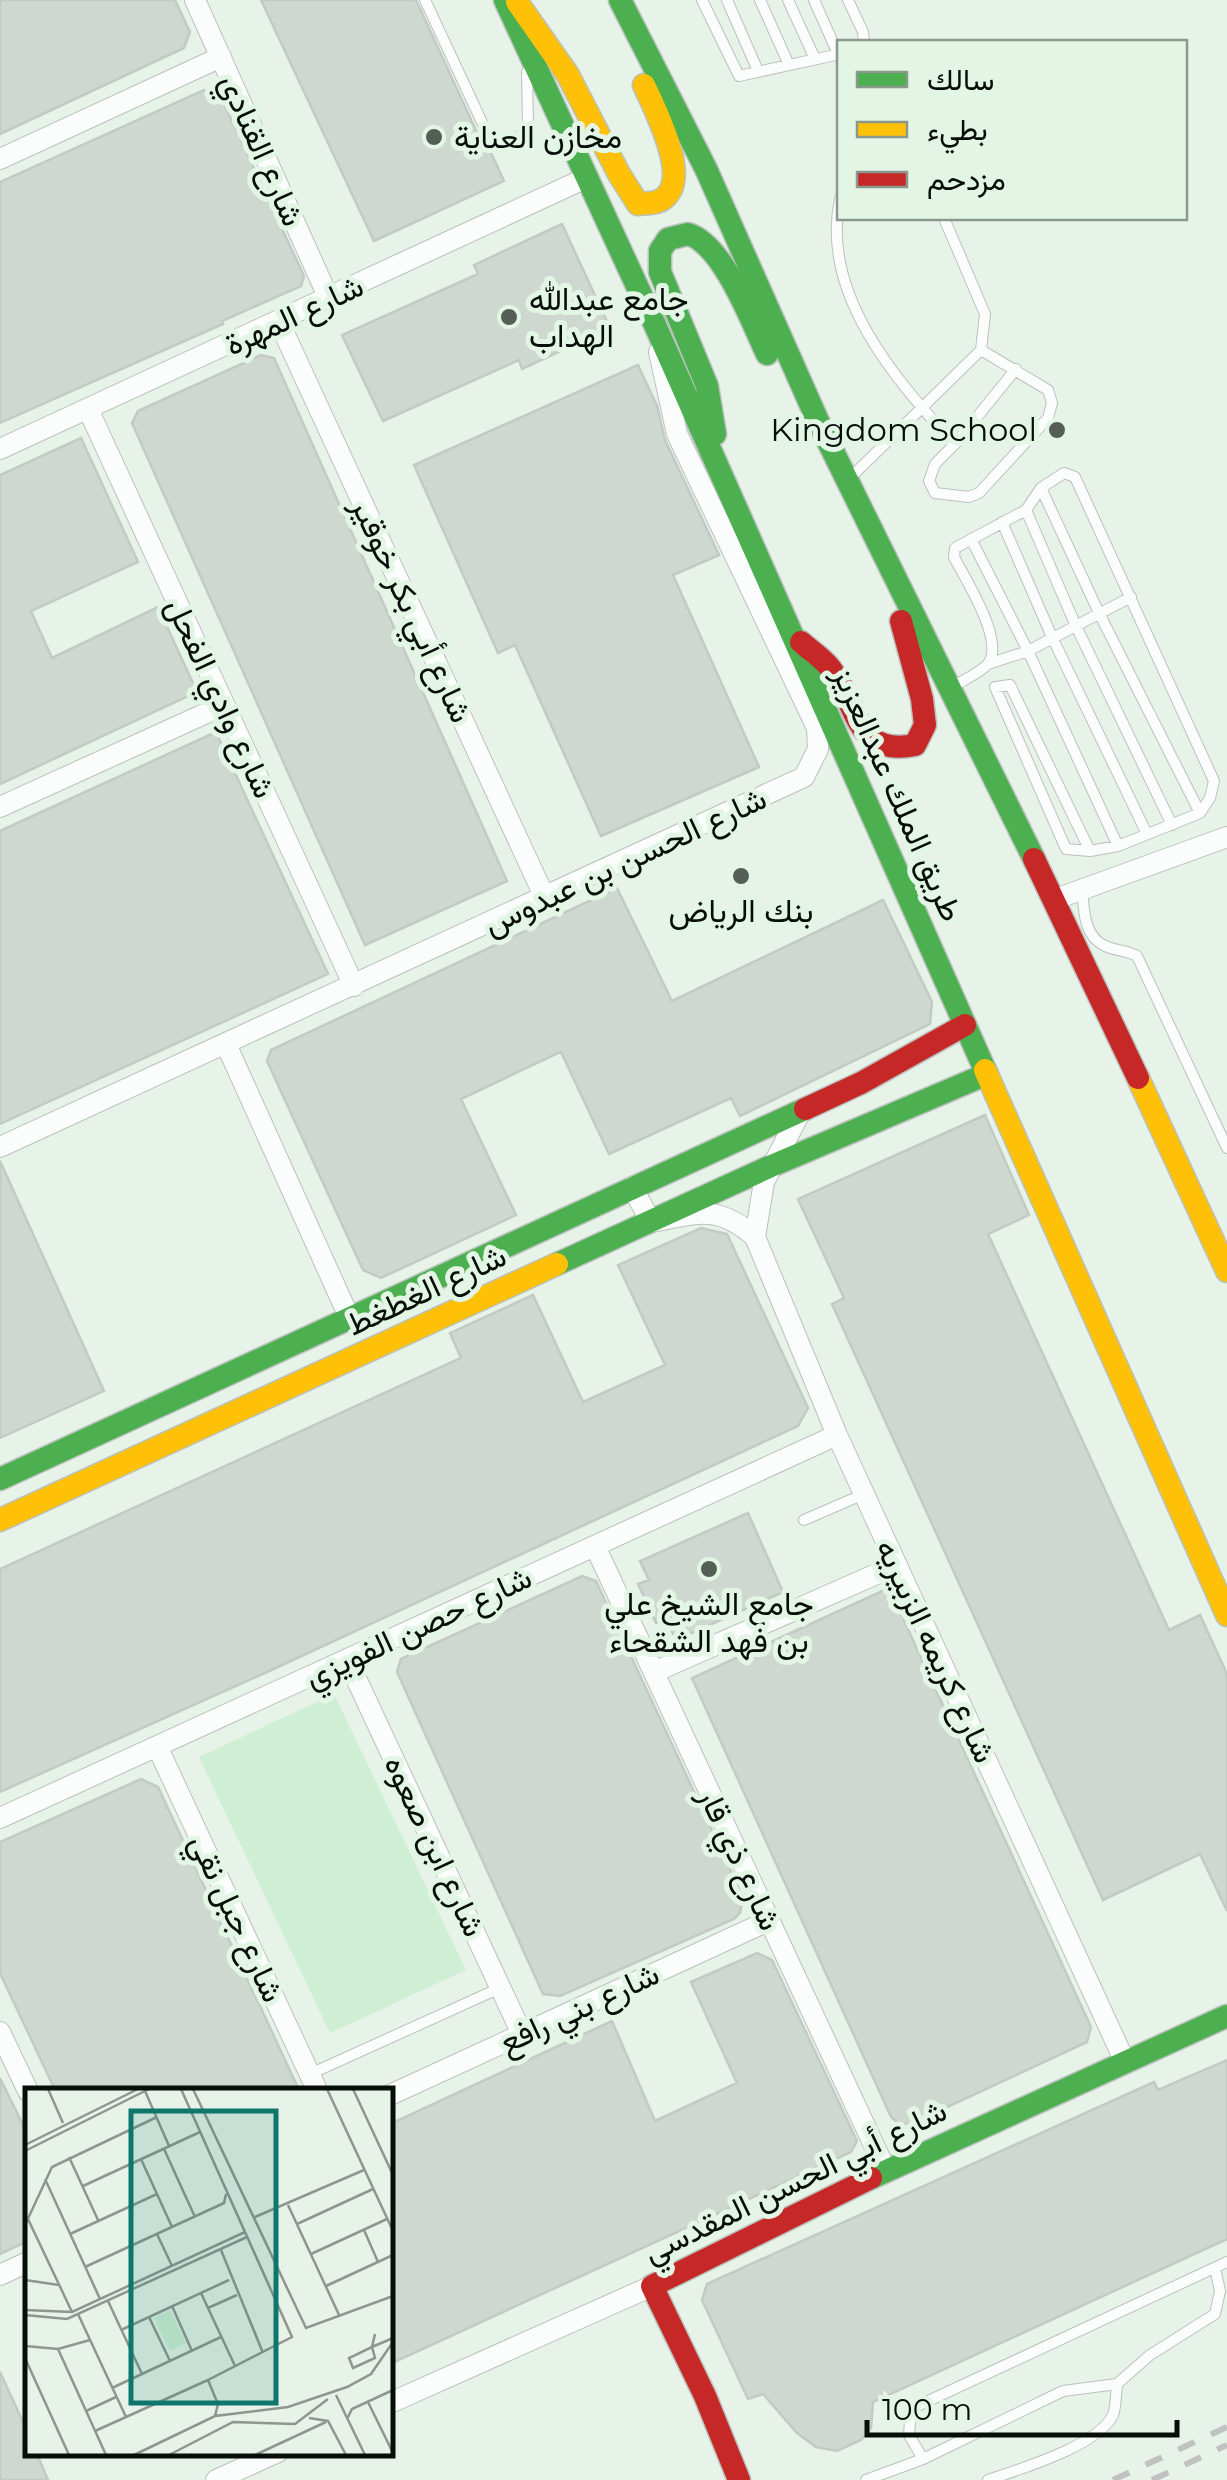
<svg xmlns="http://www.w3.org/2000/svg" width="1227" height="2480" font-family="Montserrat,Vazirmatn,sans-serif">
<rect width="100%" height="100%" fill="#e7f2e9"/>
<path fill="#ceefd3" d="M 334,1694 L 466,1970 L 330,2033 L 199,1757 Z"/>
<path fill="#cfd8d0" stroke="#c2cac3" stroke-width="2.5" d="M 0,0 L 175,0 L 190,32 L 184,48 L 0,134 Z
M 261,0 L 416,0 L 479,137 L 487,144 L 504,181 L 374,241 Z
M 204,90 L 219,93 L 304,276 L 301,286 L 222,321 L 223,324 L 0,423 L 0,182 Z
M 562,224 L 610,328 L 522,369 L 519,360 L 383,421 L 342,335 L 478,274 L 474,265 Z
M 261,355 L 274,358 L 507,881 L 365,945 L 132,423 L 138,411 Z
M 638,365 L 657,406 L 665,440 L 719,555 L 673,575 L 759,767 L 601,836 L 515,645 L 498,653 L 414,465 Z
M 81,438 L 138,562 L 31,611 L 52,658 L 158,607 L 197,692 L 0,784 L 0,475 Z
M 216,732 L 328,974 L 0,1124 L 0,831 Z
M 617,888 L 672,1001 L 883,900 L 932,1002 L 930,1024 L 740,1116 L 731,1098 L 609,1154 L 561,1052 L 556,1054 L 461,1099 L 516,1215 L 381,1278 L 363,1270 L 267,1061 L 271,1050 Z
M 985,1115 L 1029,1215 L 988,1234 L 1169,1630 L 1200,1615 L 1227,1674 L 1227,1911 L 1200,1854 L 1103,1900 L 832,1304 L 844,1298 L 798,1199 Z
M 0,1161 L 104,1391 L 0,1438 Z
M 701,1228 L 727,1234 L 808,1408 L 798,1426 L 267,1672 L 0,1792 L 0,1569 L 461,1358 L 450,1333 L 533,1295 L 583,1402 L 665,1365 L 618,1265 Z
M 748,1513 L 783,1592 L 676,1640 L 666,1618 L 656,1623 L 638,1584 L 649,1580 L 640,1561 Z
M 582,1576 L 596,1581 L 743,1897 L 740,1913 L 734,1919 L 560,1996 L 543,1994 L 397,1672 L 401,1659 Z
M 889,1588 L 1091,2027 L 1087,2042 L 911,2124 L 898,2123 L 891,2117 L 692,1678 Z
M 141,1779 L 158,1787 L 299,2090 L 55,2090 L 0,1973 L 0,1842 Z
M 757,1953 L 772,1960 L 857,2141 L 851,2152 L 390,2364 L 390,2124 L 612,2021 L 655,2121 L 737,2083 L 691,1982 Z
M 1227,2060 L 1227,2239 L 873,2402 L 871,2428 L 861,2440 L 837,2451 L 816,2447 L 797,2433 L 763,2394 L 748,2399 L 702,2300 L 707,2284 L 1154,2082 L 1158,2090 Z
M 0,2078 L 28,2135 L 28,2241 L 0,2254 Z
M 0,2372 L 28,2433 L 28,2452 L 36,2452 L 48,2480 L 0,2480 Z"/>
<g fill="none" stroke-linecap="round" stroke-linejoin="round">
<defs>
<path id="lane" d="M 425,0 L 487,133 L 497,142 L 516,142 L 528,125 L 527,72
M 702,0 L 739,76 L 840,54
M 727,0 L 758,71
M 760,0 L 789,65
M 788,0 L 815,59
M 814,0 L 838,54
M 848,0 L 863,32 L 864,42
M 840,199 C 820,293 895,380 955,444 L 1016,369
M 955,444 L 935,464 L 929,481 L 935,493 L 969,497 L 979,493 L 1048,418 L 1052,403 L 1048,390 L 981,350
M 849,479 L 981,350 L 985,314 L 944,218
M 1041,488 L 1099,613 L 1200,813
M 1026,510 L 1075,624 L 1172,825
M 1002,522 L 1052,637 L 1147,834
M 971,539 L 1028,651 L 1118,846
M 988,664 L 1028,651 L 1131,597
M 954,686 C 964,680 979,673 987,665 C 1007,643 965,579 954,557 L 955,548 L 1026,510 L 1041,488 L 1064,473 L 1075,477 L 1214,781 L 1210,798 L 1200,813 L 1118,846 L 1090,851 L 1066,849 L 995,687 L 1010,685 L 1090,851
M 1082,888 C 1084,909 1083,936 1105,946 C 1116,951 1126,950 1137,956 L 1227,1148
M 804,1520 L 864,1494
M 310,2074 L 500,1988
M 923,2459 L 909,2435 L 911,2409 L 1227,2262
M 866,2480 L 923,2459 L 1063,2391 L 1117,2384 L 1150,2355 L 1215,2314 L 1220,2291 L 1215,2268
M 988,2480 C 1020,2469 1098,2446 1113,2415 C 1116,2407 1116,2393 1117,2384"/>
<path id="street" d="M 195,0 L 329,299
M 0,159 L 221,57
M 279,322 L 545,898
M 88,409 L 354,986
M 0,449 L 586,178
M 0,807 L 224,705
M 1053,900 L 1227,837
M 226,1044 L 349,1317
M 0,1147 L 804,777 L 818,749 L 817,728 L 677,434 L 659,352
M 632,1187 L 651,1222 C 696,1214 717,1203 755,1237 L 837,1435 L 1125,2062
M 755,1237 L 764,1182 L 802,1109
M 595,1546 L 886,2171
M 347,1659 L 522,2034
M 654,1672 L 897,1565
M 157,1746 L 317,2090
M 0,1818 L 837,1435
M 0,2032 L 28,2091
M 390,2095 L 768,1921
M 0,2275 L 28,2262
M 390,2403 L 652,2286
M 216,2480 L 278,2452"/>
<path id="fast" d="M 505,0 L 655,325 L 985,1070
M 620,0 L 706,169 L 817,419 L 1034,859
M 715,434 L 707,386 L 660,272 L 660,251 L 668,239 L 688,234 C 723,244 752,322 767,354
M 557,1264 L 769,1167 L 987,1074
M 0,1479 L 805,1109
M 871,2178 L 1227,2016"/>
<path id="slow" d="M 517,2 L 568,75 L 619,174 L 638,204 C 649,203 661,204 668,194 C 687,171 655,109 644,85
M 985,1070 L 1227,1615
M 1138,1078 L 1227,1271
M 0,1520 L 557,1264"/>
<path id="jam" d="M 801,642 C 811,651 823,658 831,669 C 858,705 855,757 915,745 L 925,725 L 922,699 L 901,621
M 1034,859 L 1138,1078
M 805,1109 L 861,1083 L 965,1025
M 739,2480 L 705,2396 L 652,2286 L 871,2178"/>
</defs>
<use href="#lane" stroke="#bac2bb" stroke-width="12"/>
<use href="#street" stroke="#bac2bb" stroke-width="22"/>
<use href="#fast" stroke="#bac2bb" stroke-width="25"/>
<use href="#slow" stroke="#bac2bb" stroke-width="25"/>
<use href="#jam" stroke="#bac2bb" stroke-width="25"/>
<use href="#lane" stroke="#fbfdfc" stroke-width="10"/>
<use href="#street" stroke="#fbfdfc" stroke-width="20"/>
<use href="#fast" stroke="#4caf50" stroke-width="22"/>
<use href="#slow" stroke="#ffc107" stroke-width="22"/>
<use href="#jam" stroke="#c62828" stroke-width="22"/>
<path stroke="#bfc2c0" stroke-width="6" stroke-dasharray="18 18" stroke-linecap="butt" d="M 1113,2480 L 1227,2427
M 1152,2480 L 1227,2445"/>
</g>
<g fill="#555d57" stroke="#e3f6e6" stroke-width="4">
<circle cx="434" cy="137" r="10"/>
<circle cx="509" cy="317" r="10"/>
<circle cx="1057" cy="430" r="10"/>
<circle cx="741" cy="876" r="10"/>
<circle cx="709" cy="1569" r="10"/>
</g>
<g text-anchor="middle" stroke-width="10" stroke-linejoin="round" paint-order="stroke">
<g font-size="32" fill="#070d08" stroke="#e3f6e6" text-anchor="start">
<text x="454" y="148">مخازن العناية</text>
<text x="529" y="310">جامع عبدالله<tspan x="529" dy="37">الهداب</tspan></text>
<text x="1037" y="441" text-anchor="end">Kingdom School</text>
<text x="741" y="922" text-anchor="middle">بنك الرياض</text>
<text x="709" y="1615" text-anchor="middle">جامع الشيخ علي<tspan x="709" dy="37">بن فهد الشقحاء</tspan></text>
</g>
<g font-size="32" fill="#070d08" stroke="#e3f6e6">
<text transform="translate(262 150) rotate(66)" y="11">شارع القنادي</text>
<text transform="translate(294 315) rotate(-25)" y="11">شارع المهرة</text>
<text transform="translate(412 610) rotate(65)" y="11">شارع أبي بكر خوقير</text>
<text transform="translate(221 698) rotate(65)" y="11">شارع وادي الفحل</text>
<text transform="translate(898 794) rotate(66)" y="11">طريق الملك عبدالعزيز</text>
<text transform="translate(625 861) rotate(-25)" y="11">شارع الحسن بن عبدوس</text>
<text transform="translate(426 1290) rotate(-25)" y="11">شارع الغطغط</text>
<text transform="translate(418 1627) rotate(-25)" y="11">شارع حصن الفويزي</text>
<text transform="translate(936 1651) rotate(65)" y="11">شارع كريمه الزبيريه</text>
<text transform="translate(435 1846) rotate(65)" y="11">شارع ابن صعوه</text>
<text transform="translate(740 1859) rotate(65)" y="11">شارع ذي قار</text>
<text transform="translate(237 1918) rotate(65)" y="11">شارع جبل نقي</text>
<text transform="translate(579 2008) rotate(-25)" y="11">شارع بني رافع</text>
<text transform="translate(795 2181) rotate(-26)" y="11">شارع أبي الحسن المقدسي</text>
</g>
</g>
<g transform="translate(25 2088)">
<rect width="368" height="368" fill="#e7f2e9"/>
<path d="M 145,222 L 161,255 L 145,263 L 129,230 Z" fill="#ceefd3"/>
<path fill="none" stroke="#8d968f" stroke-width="2.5" d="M 23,1 L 38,35M 156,1 L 267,249 L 183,292 L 193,316 L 190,328M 168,1 L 281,240 L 368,208M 302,1 L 368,143M 328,1 L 368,87M 120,3 L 144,58M 0,57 L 113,1M 139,61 L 170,129M 0,63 L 124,1M 44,69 L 73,132M 116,71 L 147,139M 20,91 L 75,211M 58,98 L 175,44M 263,117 L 315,229M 230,129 L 339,82M 3,131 L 47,224M 272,136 L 348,101M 0,137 L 27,79 L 132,29M 339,142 L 353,174M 45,146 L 132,106M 132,146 L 147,178M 196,162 L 238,265M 286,166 L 362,131M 60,179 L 199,115 L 201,106M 0,192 L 34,197M 301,198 L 368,167M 176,205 L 210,278M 83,213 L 117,286M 147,218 L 167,263M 183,220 L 212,207M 0,222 L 47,224 L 220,144M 53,226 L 101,329M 0,227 L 42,231 L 222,149M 124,229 L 145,273M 96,242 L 204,192M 350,246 L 347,259 L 350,270 L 328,280 L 324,270 L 347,259 L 368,250M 0,258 L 33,261 L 65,252M 33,261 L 81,367M 0,270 L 44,367M 87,300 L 196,249M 311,307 L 340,367M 343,314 L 368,365M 61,323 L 91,309M 284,330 L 303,333 L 321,367M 322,331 L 327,321 L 368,302M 70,343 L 183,292M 109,367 L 190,328 L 263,319 L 322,299 L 346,286 L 368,254M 144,367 L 208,334 L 270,336 L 303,311M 230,367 L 301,334"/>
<path fill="#0f766e" fill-opacity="0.15" stroke="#0f766e" stroke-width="5" d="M 106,23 L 251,23 L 251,315 L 106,315 Z"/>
<rect width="368" height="368" fill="none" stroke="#070d08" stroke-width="5"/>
</g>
<rect x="837" y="40" width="350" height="180" fill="#e3f6e6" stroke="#8b998d" stroke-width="2.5"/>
<rect x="857" y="72" width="50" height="15" fill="#4caf50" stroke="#8b998d" stroke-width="2.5"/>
<text x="927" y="90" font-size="30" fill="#070d08">سالك</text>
<rect x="857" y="122" width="50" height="15" fill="#ffc107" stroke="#8b998d" stroke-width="2.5"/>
<text x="927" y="140" font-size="30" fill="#070d08">بطيء</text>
<rect x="857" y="172" width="50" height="15" fill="#c62828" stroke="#8b998d" stroke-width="2.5"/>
<text x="927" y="190" font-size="30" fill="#070d08">مزدحم</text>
<path d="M867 2420v15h310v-15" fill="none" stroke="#070d08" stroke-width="5"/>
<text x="882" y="2420" font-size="30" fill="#070d08" stroke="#e3f6e6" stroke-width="8" paint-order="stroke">100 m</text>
</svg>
